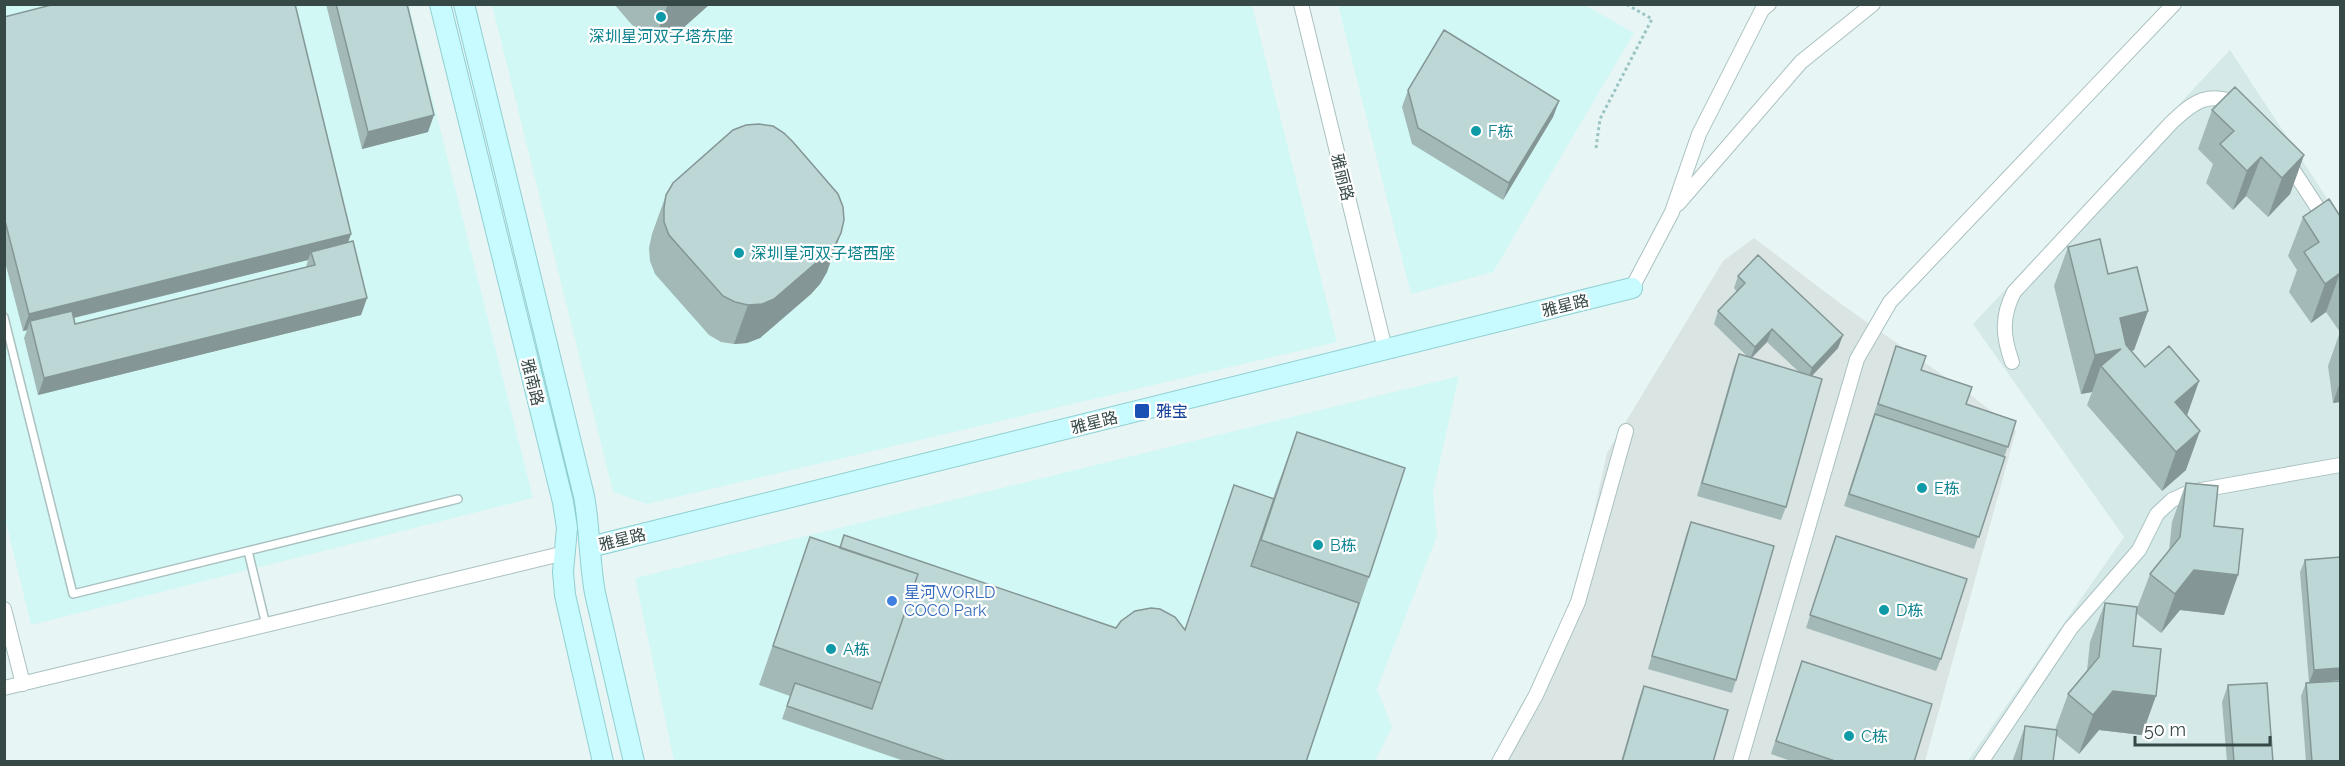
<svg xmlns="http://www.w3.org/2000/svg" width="2345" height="766" font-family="Raleway,'Noto Sans SC',sans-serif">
<rect width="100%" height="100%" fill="#e8f5f5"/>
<path fill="#d5e9e9" d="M 2230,50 L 2340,218 L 2340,761 L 1967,762 L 2124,537 L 1973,324 Z"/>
<path fill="#d1f8f4" d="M 4,5 L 409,5 L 533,498 L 31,625 L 5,518 Z
M 492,5 L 1252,5 L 1337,342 L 647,504 L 613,492 Z
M 1338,5 L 1585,5 L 1634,33 L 1493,272 L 1411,294 Z
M 1459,376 L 1433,492 L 1437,536 L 1377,689 L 1392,727 L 1375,761 L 674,761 L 635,578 Z"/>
<path fill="#d9e4e3" d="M 1754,238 L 1841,304 L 1971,395 L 2016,431 L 1925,761 L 1494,762 L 1564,649 L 1607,453 L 1723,261 Z"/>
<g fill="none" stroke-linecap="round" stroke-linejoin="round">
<defs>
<path id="lane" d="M 4,317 L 73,594 L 458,499
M 248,551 L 266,625"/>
<path id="street" d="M 1301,4 L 1385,349
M 2287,161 L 2340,242
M 1678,204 L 1801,62 L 1873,4
M 1632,288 L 1672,212 L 1699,134 L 1762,10 L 1769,4
M 2012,362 C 2003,337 2001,317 2014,292 L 2171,123 C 2194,101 2209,90 2241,105
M 4,609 L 23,684
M 4,688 L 565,553
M 1499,762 L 1536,695 L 1578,602 L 1626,431
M 1740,762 L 1857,359 L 1890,302 L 2174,4
M 1981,762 L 2071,628 L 2139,550 L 2157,514 L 2172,500 L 2190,492 L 2340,465"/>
<path id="secondary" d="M 440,4 L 563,502 L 567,528 L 563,572 L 565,595 L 603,762
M 464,4 L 584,496 C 590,528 589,560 595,593 L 634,762
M 590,547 L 1632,288"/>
</defs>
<use href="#lane" stroke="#a9c1c0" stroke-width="10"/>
<use href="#street" stroke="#a9c1c0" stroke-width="16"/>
<use href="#secondary" stroke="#90cfd1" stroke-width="22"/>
<path stroke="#99c4c2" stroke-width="3" stroke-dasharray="3 3" stroke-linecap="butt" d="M 1596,148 L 1600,119 L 1652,19 L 1626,4"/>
<use href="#lane" stroke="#fff" stroke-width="7"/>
<use href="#street" stroke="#fff" stroke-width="14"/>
<use href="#secondary" stroke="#c7fbff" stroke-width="20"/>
</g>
<path fill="#a2b9b7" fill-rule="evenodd" d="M 326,4 L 407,4 L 428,132 L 362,149 Z
M 614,4 L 710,4 L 683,28 L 671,33 L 657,34 L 644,31 L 632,25 Z
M 4,17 L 351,234 L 348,242 L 367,298 L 361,315 L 38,395 L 24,338 L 27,330 L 23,331 L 4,258 ZM 308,260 L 306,267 L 75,324 L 74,318 Z
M 1408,90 L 1559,101 L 1553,117 L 1503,200 L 1412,144 L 1402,107 Z
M 2212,110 L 2304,155 L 2290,194 L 2268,217 L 2246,196 L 2233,210 L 2206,183 L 2213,164 L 2198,149 Z
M 666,195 L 827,272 L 820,284 L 811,294 L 760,338 L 747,343 L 734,344 L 721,342 L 709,335 L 655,274 L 650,261 L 649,248 L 652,234 Z
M 2340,216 L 2340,402 L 2333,403 L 2328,366 L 2340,332 L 2326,312 L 2311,323 L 2289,292 L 2297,270 L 2288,256 L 2303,217 Z
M 2068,247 L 2108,274 L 2148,311 L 2134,350 L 2131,351 L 2145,367 L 2199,381 L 2187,415 L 2186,470 L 2162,491 L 2087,405 L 2092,392 L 2081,394 L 2054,286 Z
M 1738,276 L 1843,335 L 1838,348 L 1812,376 L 1786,507 L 1781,520 L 1697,496 L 1734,367 L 1739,354 L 1748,357 L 1714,324 L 1718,311 L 1737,292 L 1734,288 ZM 1767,342 L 1799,372 L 1752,358 Z
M 1896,346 L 1921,370 L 1966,404 L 2016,421 L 1974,549 L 1844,506 Z
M 1297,432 L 1369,577 L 1306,762 L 907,762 L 782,719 L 790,696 L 759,685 L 810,537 L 840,547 L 1116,628 L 1185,630 L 1273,498 Z
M 2186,483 L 2214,526 L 2224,615 L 2180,610 L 2161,633 L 2136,613 L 2133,646 L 2142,735 L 2099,730 L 2079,754 L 2056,735 L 2053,762 L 2012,762 L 2025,726 L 2055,730 L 2068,694 L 2087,671 L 2090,642 L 2105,603 L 2136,611 L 2150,574 L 2169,551 L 2172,522 Z
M 1691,522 L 1736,680 L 1732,693 L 1648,669 L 1686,535 Z
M 1836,536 L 1941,659 L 1936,671 L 1806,628 Z
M 2305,560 L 2340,680 L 2309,683 L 2300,572 Z
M 1797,674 L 1914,762 L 1794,762 L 1771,754 Z
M 2306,683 L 2340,762 L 2306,762 L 2301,696 Z
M 2228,685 L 2273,762 L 2227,762 L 2222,702 Z
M 1644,686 L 1713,762 L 1621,762 L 1639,699 Z"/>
<path fill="#849695" d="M 668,4 L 710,4 L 683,28 L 671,33 L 657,34 Z
M 1559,101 L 1553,117 L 1503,200 L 1509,183 Z
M 434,115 L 428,132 L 362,149 L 368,132 Z
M 2304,155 L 2290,194 L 2268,217 L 2282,178 Z
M 2261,157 L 2246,196 L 2233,210 L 2247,171 Z
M 841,233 L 827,272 L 820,284 L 811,294 L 760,338 L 747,343 L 734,344 L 748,305 Z
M 351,234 L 345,251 L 311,252 L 308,260 L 32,328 L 30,321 L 27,330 L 23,331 L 29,314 Z
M 2340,273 L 2326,312 L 2311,323 L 2325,284 Z
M 367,298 L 361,315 L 38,395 L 44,378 Z
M 2148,311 L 2134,350 L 2119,354 L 2101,366 L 2092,392 L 2081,394 L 2095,355 L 2120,318 Z
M 1772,329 L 1767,342 L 1750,359 L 1755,347 Z
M 1843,335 L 1838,348 L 1808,380 L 1812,368 Z
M 2199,381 L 2185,421 L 2175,402 Z
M 2340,382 L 2340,402 L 2333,403 Z
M 2200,431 L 2186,470 L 2162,491 L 2176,452 Z
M 2194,570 L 2238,575 L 2224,615 L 2180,610 L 2161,633 L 2175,594 Z
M 2340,668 L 2340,680 L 2309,683 L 2314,670 Z
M 2113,691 L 2156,696 L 2142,735 L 2099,730 L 2079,754 L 2093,715 Z"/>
<path fill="#bcd7d5" stroke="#849695" stroke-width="1.5" d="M 55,4 L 295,4 L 351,234 L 29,314 L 4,217 L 4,17 Z
M 336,4 L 407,4 L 434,115 L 368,132 Z
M 1444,30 L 1559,101 L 1509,183 L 1418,128 L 1408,90 Z
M 2235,87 L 2304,155 L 2282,178 L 2261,157 L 2247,171 L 2220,144 L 2234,131 L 2212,110 Z
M 759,124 L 773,126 L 784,133 L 793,142 L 838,194 L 843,207 L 844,220 L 841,233 L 835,245 L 825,255 L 774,299 L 762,304 L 748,305 L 735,302 L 723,296 L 669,235 L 664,222 L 664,208 L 666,195 L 673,183 L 733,130 L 746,125 Z
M 2329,199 L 2340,216 L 2340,273 L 2325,284 L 2304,252 L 2319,242 L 2303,217 Z
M 2100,239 L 2108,274 L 2137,267 L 2148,311 L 2120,318 L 2126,345 L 2145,367 L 2169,346 L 2199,381 L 2175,402 L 2200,431 L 2176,452 L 2101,366 L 2121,349 L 2095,355 L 2068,247 Z
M 353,241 L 367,298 L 44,378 L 30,321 L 72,311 L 75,324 L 315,265 L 311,252 Z
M 1758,255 L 1843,335 L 1812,368 L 1772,329 L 1755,347 L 1718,311 L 1745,283 L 1738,276 Z
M 1896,346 L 1926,356 L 1921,370 L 1972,387 L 1966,404 L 2016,421 L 2008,447 L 1878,404 Z
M 1739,354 L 1822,379 L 1786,507 L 1702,483 Z
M 1875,414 L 2005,457 L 1979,537 L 1849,494 Z
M 1297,432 L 1405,468 L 1369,577 L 1261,540 Z
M 2186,483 L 2218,486 L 2214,526 L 2243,529 L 2238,575 L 2194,570 L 2175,594 L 2150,574 L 2180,537 Z
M 1234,485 L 1274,499 L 1251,566 L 1359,603 L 1306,762 L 949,762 L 787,706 L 795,683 L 872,709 L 918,574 L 840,548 L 844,535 L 1116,628 L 1121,621 L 1135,611 L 1151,608 L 1160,609 L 1175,617 L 1185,630 Z
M 1691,522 L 1774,546 L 1736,680 L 1652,656 Z
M 1836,536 L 1967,579 L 1941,659 L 1810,615 Z
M 810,537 L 918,574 L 881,683 L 773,646 Z
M 2340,557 L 2340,668 L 2314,670 L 2305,560 Z
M 2105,603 L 2137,607 L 2133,646 L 2161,649 L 2156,696 L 2113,691 L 2093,715 L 2068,694 L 2099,657 Z
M 1802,661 L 1932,704 L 1914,762 L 1838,762 L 1776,741 Z
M 2340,681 L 2340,762 L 2312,762 L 2306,683 Z
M 2267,683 L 2273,762 L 2234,762 L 2228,685 Z
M 1644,686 L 1728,710 L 1713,762 L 1622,762 Z
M 2025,726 L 2057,730 L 2053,762 L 2021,762 Z"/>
<g fill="#0f9aa8" stroke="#fff" stroke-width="2">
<circle cx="661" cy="17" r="6"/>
<circle cx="1476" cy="131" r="6"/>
<circle cx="739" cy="253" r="6"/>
<circle cx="1922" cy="488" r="6"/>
<circle cx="1318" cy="545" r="6"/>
<circle cx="1884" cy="610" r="6"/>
<circle cx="831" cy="649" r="6"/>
<circle cx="1849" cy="736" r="6"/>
</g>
<rect fill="#1a4fb4" stroke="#fff" stroke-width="2" x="1134" y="403" width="16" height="16" rx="3"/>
<circle fill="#3f7fe0" stroke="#fff" stroke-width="2" cx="892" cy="601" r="6"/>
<g text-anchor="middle" stroke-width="4.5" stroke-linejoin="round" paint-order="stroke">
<g font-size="16" fill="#0d838f" stroke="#fff" text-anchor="start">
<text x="661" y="42" text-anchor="middle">深圳星河双子塔东座</text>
<text x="1488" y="137">F栋</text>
<text x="751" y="259">深圳星河双子塔西座</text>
<text x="1934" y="494">E栋</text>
<text x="1330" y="551">B栋</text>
<text x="1896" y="616">D栋</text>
<text x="843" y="655">A栋</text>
<text x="1861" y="742">C栋</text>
</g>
<g font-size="16" fill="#364947" stroke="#fff">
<text transform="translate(1343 177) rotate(76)" y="6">雅丽路</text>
<text transform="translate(1565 305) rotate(-14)" y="6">雅星路</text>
<text transform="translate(533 382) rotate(76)" y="6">雅南路</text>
<text transform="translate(1094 422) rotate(-14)" y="6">雅星路</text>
<text transform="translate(622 539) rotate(-14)" y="6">雅星路</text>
</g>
<g font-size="16" fill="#164399" stroke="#fff" text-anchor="start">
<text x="1156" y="417">雅宝</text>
</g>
<g font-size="16" fill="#366cbe" stroke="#fff" text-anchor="start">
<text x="904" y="598">星河WORLD<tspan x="904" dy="18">COCO Park</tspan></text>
</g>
</g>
<rect width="2345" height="766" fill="none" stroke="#364947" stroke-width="12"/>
<path d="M2135 736v9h135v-9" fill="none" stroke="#364947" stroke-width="3"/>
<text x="2144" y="736" font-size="18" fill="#364947" stroke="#ffffff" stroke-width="4.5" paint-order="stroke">50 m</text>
</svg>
